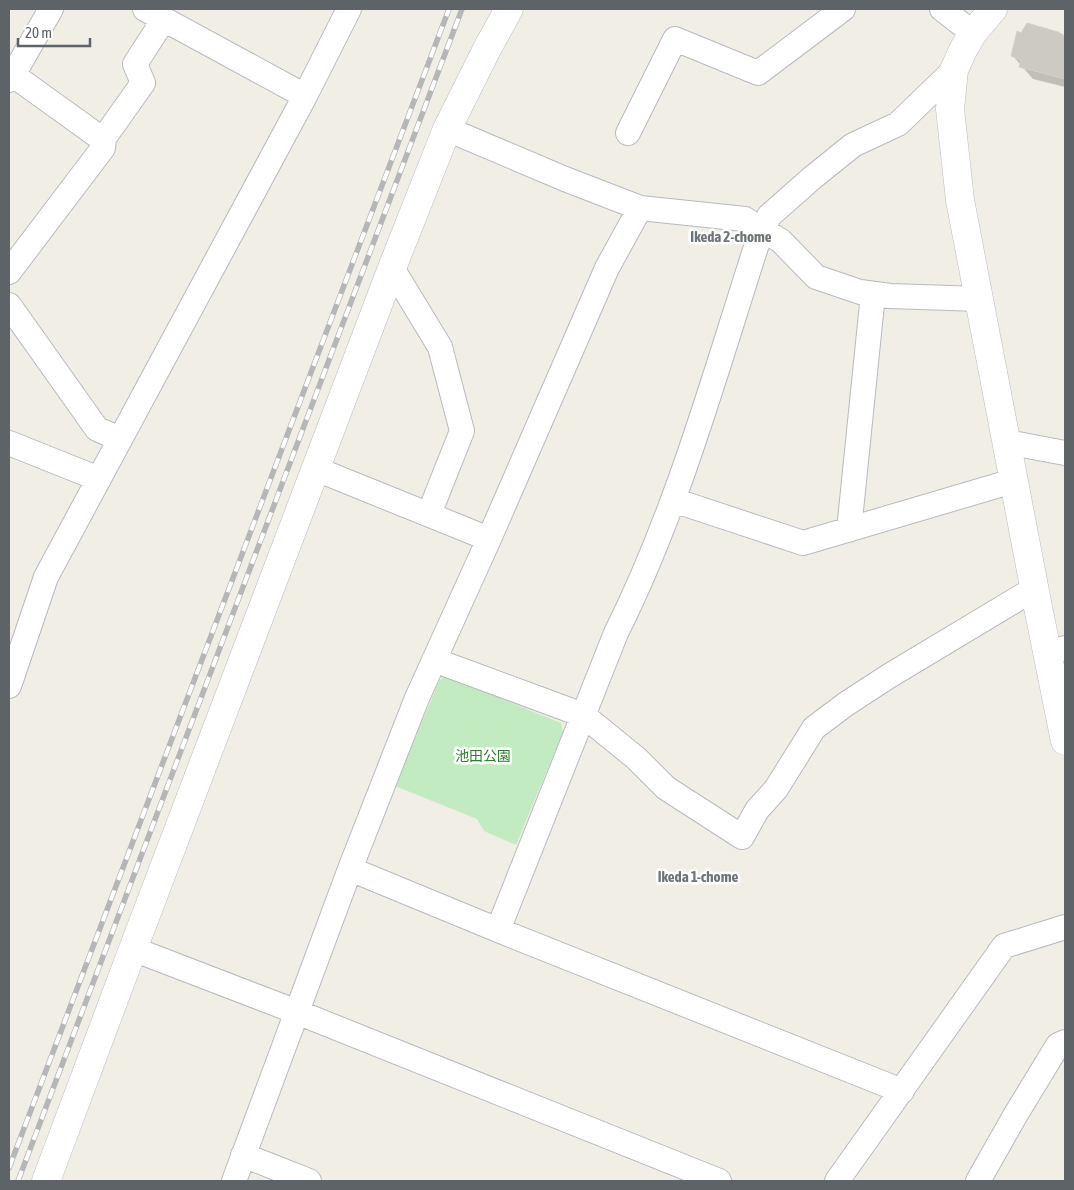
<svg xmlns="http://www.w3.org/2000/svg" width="1074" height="1190" font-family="'Asap Condensed','Noto Sans JP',sans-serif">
<rect width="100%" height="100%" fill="#f1eee6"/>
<path fill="#c3ebc1" d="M 445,676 L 561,723 L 563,732 L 516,845 L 484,831 L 477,819 L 395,786 L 439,681 Z"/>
<path fill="#0003" d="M 1058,33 L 1065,38 L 1065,87 L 1033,79 L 1013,56 Z"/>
<path fill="#cdc9c3" stroke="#d7d0c4" d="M 1027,23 L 1058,32 L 1065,36 L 1065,79 L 1019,67 L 1021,60 L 1011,56 L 1017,31 L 1021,33 Z"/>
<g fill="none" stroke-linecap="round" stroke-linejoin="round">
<defs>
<path id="street" d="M 145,9 L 305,96
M 942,9 L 973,33
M 13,75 L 95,134 L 104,138
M 9,80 L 13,75 L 51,9
M 447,129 L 565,179 L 640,208 L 745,219 L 781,241 L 816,277 L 860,292 L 890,296 L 980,299
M 628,133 L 675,39 L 758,73 L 843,9
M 392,268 L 440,347 L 462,431 L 429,514
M 9,272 L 103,148 L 104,138 L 143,83 L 135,64 L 164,19
M 9,305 L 97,429 L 120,439
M 1007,442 L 1065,453
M 9,443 L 99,479
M 316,469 L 489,539
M 673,500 L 803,543 L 1013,481
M 849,530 L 873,294
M 1048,654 L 1065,648
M 434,660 L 583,715 L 636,758 L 666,788 L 742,837 L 757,810 L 776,789 L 814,728 L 846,704 L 889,676 L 1034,589
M 9,686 L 46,577 L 305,96 L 349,9
M 350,869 L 498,930 L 902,1091
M 498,930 L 616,633 C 677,511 714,377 756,247 L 769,216 L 812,178 L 853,145 L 898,124 L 954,70
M 133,949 L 297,1012 L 719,1181
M 243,1155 L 309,1181
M 234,1181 L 350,869 L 417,698 L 489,539 L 607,268 L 640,208
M 837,1181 L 1004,946 L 1065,927
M 978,1181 L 1016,1114 L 1058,1045 L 1065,1042"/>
<path id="secondary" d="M 993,9 L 973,33 L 963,50 L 954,70 L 950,109 L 960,200 L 1037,602 L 1065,741
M 46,1181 L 133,949 L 392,268 L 447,129 L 488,47 L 509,9"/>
</defs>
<use href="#street" stroke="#b7babe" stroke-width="26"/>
<use href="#secondary" stroke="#b8bcc1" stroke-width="29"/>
<use href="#street" stroke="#fff" stroke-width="24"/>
<use href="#secondary" stroke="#fff" stroke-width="28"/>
<defs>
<path id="rail" d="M 9,1168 L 449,9
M 18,1181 L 462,9"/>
</defs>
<use href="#rail" stroke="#b5b6b7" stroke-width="5.5"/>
<use href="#rail" stroke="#fff" stroke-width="4" stroke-dasharray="11" stroke-linecap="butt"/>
</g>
<g text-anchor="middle" stroke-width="5" stroke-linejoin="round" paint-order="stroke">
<g font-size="14" fill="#2b812a" stroke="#fff">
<text x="483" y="761">池田公園</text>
</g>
<g font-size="15" font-weight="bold" fill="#6e757a" stroke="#fff">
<text x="731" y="242">Ikeda 2-chome</text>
<text x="698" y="882">Ikeda 1-chome</text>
</g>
</g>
<rect width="1074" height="1190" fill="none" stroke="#5e6368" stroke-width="20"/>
<path d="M18 38v8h72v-8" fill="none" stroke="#5e6368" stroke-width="2.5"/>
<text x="25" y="38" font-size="15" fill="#5e6368" stroke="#ffffff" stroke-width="4" paint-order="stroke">20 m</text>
</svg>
